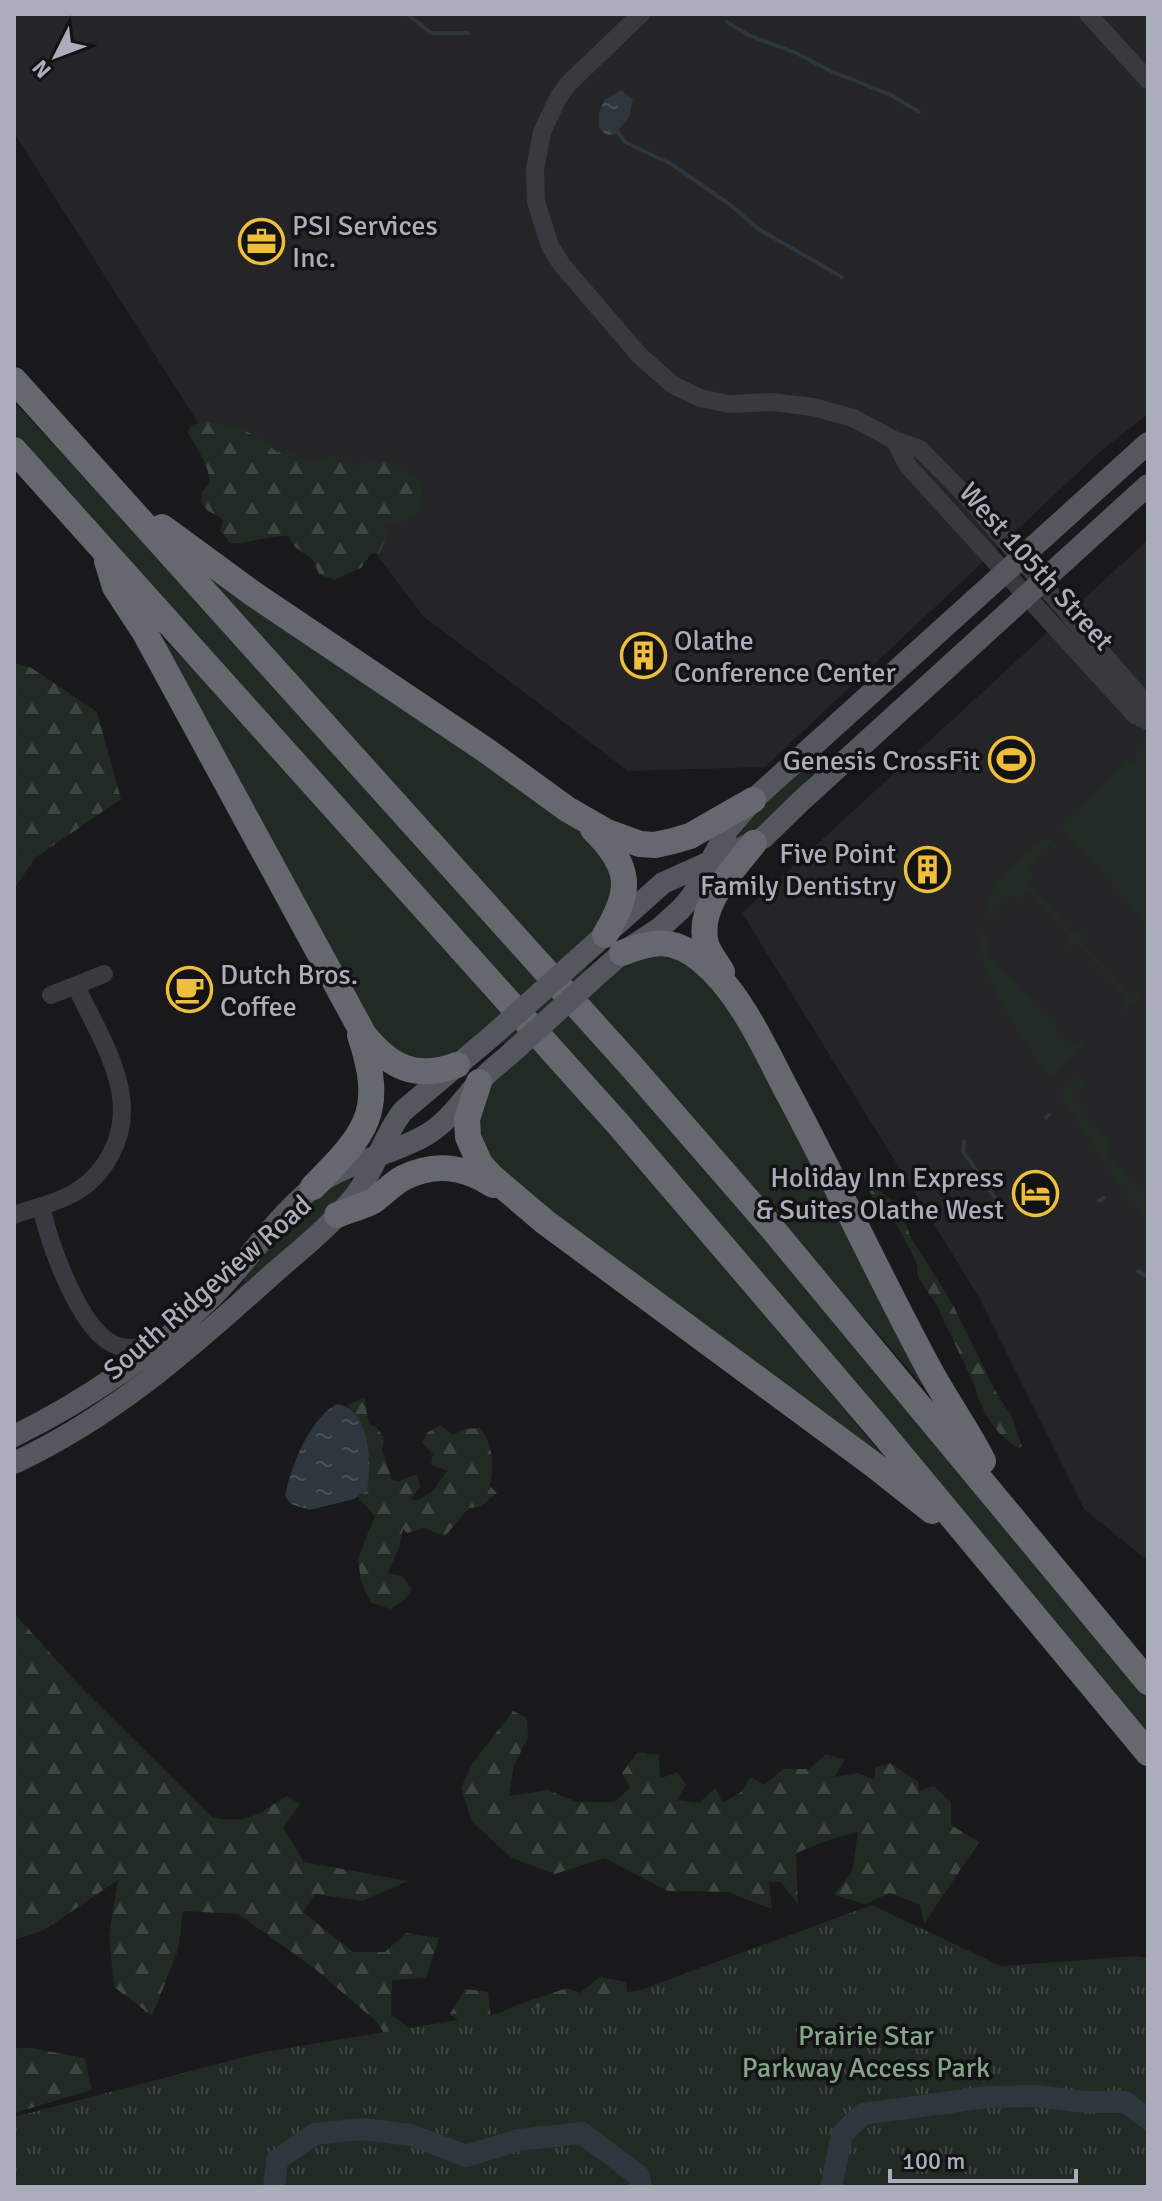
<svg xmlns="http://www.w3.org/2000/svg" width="1162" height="2201" font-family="Signika,sans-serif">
<defs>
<pattern id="forest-firs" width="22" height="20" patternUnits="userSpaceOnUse" patternTransform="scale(2)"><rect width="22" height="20" fill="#222a24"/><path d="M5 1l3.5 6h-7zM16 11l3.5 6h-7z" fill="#3f4642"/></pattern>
<pattern id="park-tufts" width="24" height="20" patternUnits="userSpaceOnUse" patternTransform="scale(2)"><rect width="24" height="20" fill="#222a24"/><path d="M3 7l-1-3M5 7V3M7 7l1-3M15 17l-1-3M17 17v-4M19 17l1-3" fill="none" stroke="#3f4642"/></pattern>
<pattern id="water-ripples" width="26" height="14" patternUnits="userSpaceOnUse" patternTransform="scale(2)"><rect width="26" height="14" fill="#2e363e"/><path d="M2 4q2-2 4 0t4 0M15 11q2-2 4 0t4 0" fill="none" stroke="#4a5158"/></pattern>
</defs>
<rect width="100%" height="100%" fill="#19181a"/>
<path fill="#252427" d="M 14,14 L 1148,14 L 1148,414 L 1102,450 L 765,767 L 628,771 L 423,616 L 317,476 L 261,522 L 14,133 Z
M 1148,540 L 1148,1561 L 1084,1509 L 980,1299 L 742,913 Z"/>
<path fill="#222a24" d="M 14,402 L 145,541 L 600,1046 L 824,1306 L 1148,1697 L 1148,1738 L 366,827 L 14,436 Z
M 212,573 L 588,836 C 595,847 609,863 612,875 C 618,908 594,932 572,952 L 600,985 L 626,962 L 639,955 L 678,956 L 698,972 L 736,1020 L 858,1237 L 930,1390 L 922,1385 L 671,1094 L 209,577 Z
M 162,638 L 195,671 L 605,1129 L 716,1256 L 890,1464 L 538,1207 L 483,1149 L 478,1118 L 488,1088 L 518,1059 L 488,1025 L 464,1050 L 441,1059 L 414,1059 L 392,1049 L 371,1024 Z
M 1148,743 L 1148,925 L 1059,825 L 1128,761 L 1132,762 L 1136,759 L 1136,754 Z
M 813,758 L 819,763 C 799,795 772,819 740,840 L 737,833 L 747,818 Z
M 1049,838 L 1060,852 L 1049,845 L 1029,866 L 1034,875 L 1028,882 L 1075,934 L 1085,930 L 1085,934 L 1080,939 L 1131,995 L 1137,990 L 1143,992 L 1142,996 L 1125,1011 L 1120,1006 L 1127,999 L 1076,943 L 1069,948 L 1066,947 L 1071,938 L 1030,893 L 1021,899 L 1015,893 L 993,914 L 998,923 L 987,913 C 988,883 1022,857 1042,839 Z
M 983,932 L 991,943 L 985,950 L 1074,1047 L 1081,1042 L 1086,1045 L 1053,1077 L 1048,1077 C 1024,1038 978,981 980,935 Z
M 1080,1076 L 1085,1082 L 1070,1096 L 1113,1143 L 1105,1151 L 1148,1200 L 1148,1220 L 1124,1193 L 1061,1097 L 1061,1093 Z
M 349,1178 L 352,1182 L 332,1207 L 228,1300 L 244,1282 L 244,1278 C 271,1238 306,1200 349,1178 Z"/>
<path fill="url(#forest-firs)" d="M 207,421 L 239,428 L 256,436 L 277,452 L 288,450 L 299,458 L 315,463 L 335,454 L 355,466 L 374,459 L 391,462 L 421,482 C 424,497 423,514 405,521 C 397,523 393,522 386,527 L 387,538 L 379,553 L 371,554 L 361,568 L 334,580 L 319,574 L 313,560 L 295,547 L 288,536 C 268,535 250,544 230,543 L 220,530 L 223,522 L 220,517 L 208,511 L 201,503 L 202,492 L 210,483 C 208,461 197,451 188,432 L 192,425 Z
M 14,663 L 30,667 L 97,712 L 121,799 L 35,858 L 14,889 Z
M 861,1169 L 866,1172 L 884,1195 L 895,1202 L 913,1241 L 952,1303 L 998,1396 L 1011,1415 L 1022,1446 L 1019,1448 C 997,1438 979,1407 974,1384 L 936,1304 L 918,1277 L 917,1263 L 904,1238 L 888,1212 L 879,1208 L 872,1197 Z
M 364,1398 L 369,1424 L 377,1428 L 384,1438 L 382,1450 L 392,1480 L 399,1481 L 417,1474 L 420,1487 L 411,1499 L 417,1501 L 433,1491 L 447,1471 L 431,1465 L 433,1454 L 422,1443 L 427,1433 L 440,1425 L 453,1435 L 464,1429 L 480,1428 C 494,1448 494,1462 490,1486 L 497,1493 L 480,1507 L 469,1508 L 445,1536 L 424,1528 L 407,1533 L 403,1529 L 399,1548 L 388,1573 L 402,1576 L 412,1589 L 405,1599 L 391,1609 L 371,1603 L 361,1581 L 358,1558 L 375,1516 L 358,1497 L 367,1490 C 369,1460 370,1427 347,1405 Z
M 14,1613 L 81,1687 L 212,1817 C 249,1825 257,1814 287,1796 L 300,1804 L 283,1828 L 304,1862 L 408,1881 L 363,1901 L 315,1894 L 303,1912 L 353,1952 L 385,1952 L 406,1933 L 439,1938 L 426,1978 L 392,1980 L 391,2014 L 442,2055 L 476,2033 L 450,2014 L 465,1989 L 488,1992 L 491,2018 L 514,2006 L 567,1988 L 580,1993 L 599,1977 L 626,1982 L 630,2007 L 677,2007 L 726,1974 L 729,1999 C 700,2004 691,2013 682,2041 L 588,2061 L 451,2069 L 403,2063 L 377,2022 L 314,1968 L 238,1914 L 183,1911 L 178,1950 L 152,2016 L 114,1987 L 109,1935 L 118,1880 L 44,1930 L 14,1940 Z
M 513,1711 L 527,1718 L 528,1738 L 514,1765 L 509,1796 L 548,1790 L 577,1802 L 614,1802 L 630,1788 L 622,1773 L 637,1753 L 659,1755 L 660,1778 L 678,1773 L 686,1784 L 677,1800 L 699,1803 L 715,1788 L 723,1803 L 741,1792 L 750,1777 L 764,1785 L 783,1769 L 809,1769 L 826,1754 L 844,1760 L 835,1777 L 858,1773 L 875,1780 L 875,1768 L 890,1763 L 918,1782 L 919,1791 L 934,1786 L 951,1802 L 951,1825 L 979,1842 L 924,1924 L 920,1905 L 890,1893 L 865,1904 L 834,1895 L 852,1872 L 858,1832 L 831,1839 L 796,1853 L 798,1905 L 781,1882 L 769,1882 L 772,1909 L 728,1892 L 668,1891 L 604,1858 L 555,1874 L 512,1858 L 472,1822 L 461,1788 L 472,1764 Z
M 14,2048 L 31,2048 L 85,2058 L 92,2090 L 14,2113 Z"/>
<path fill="url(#park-tufts)" d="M 872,1905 L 1001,1966 L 1136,1956 L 1148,1958 L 1148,2187 L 14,2187 L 14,2117 L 264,2052 L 640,1990 Z"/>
<path fill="url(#water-ripples)" d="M 621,90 L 633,99 L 629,117 L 615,134 L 606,135 L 599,128 L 599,113 L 604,100 Z
M 337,1404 C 370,1408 372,1464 367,1490 L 354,1499 L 310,1510 L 291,1504 L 285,1496 C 291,1466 309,1419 337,1404 Z"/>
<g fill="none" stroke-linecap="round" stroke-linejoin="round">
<path stroke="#2e363e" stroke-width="4" d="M 407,14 L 431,33 L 468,33
M 727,22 L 748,35 L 796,53 L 833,72 L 891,95 L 919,112
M 618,132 L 625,142 L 673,165 L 729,204 L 760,230 L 842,277
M 1046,1117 L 1049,1115
M 964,1142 L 963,1151 L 995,1198 L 996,1215
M 1099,1201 L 1104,1198
M 1138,1271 L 1148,1277"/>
<path stroke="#2e363e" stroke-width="22" d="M 274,2187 L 277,2160 L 315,2134 L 362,2129 L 411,2135 L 466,2156 L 518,2140 L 582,2133 L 639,2176 L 641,2187
M 831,2187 L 842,2134 L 863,2114 L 987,2097 L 1037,2096 L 1085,2102 L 1125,2102 L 1148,2119"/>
<path stroke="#393a3f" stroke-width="18" d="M 641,14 L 568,84 L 558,98 L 542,132 L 535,169 L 536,202 L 550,246 L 562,265 L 640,356 L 673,385 L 700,398 L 729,404 L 772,402 L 813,407 L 853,418 L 894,440 L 920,449 L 970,500 L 1148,706
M 1088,14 L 1148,80
M 894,440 L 908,466 L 1135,715 L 1148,721
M 51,995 L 104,974
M 41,1206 C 49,1242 78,1327 113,1344 C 127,1351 142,1347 156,1346
M 14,1215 C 33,1208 54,1204 72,1194 C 89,1185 102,1171 111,1154 C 142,1097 100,1038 76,986"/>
<path stroke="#55575e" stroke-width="22" d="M 579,958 L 663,883 L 763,838 L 800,802 L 1148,485
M 596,976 L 622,953 L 660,928 L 681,909 L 692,896 L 728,829 L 753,800 L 1148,443
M 14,1436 C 87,1400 154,1354 212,1297 C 247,1262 273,1221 311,1189 C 343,1162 390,1156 426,1135 C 448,1122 461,1102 477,1084 C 487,1073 498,1064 509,1055
M 14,1463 C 112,1417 186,1352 266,1280 C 296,1253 330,1227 355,1196 C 375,1170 383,1136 403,1111 L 492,1036"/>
<path stroke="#666870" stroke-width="26" d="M 14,380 L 633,1068 L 771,1227 L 1148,1682
M 14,450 L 619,1125 L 879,1429 L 1148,1753
M 162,527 L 255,595 L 487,751 L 567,809 L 607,832 L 640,844 L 655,845 L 673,841 L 690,836 L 753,800
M 107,561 L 115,587 L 145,633 L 364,1035 C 391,1068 416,1080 457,1065
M 593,829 C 631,867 633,889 605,935
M 622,953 C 653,941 672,937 701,960 C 740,992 764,1047 787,1091 C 836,1182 879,1276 928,1367 C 945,1399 967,1429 983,1461
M 722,972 C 717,963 709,954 706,944 C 696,906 733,870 754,843
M 479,1082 L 467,1119 L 468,1137 L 480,1164 L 492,1177 L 545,1222 L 874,1465 L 932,1511
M 313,1187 C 366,1133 386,1113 360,1035
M 337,1215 C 349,1210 362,1207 373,1201 C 383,1194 392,1184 403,1178 C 435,1162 464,1166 493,1185"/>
<path stroke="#55575e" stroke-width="22" d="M 492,1036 L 579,958
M 509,1055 L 596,976"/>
</g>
<defs>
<symbol id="office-ring" viewBox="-11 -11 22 22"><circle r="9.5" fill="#131315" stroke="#eebf3d" stroke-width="1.5"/><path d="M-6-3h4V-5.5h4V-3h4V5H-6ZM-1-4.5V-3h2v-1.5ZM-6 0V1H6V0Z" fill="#eebf3d"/></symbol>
<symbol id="building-ring" viewBox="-11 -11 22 22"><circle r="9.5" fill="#131315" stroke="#eebf3d" stroke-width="1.5"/><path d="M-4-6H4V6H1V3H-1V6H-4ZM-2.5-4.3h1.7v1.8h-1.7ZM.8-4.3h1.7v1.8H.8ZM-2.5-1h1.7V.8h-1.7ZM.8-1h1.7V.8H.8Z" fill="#eebf3d"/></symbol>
<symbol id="stadium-ring" viewBox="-11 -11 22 22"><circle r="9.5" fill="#131315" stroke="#eebf3d" stroke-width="1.5"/><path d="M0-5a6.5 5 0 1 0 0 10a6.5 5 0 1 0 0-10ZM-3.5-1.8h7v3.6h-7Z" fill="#eebf3d"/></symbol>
<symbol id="cafe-ring" viewBox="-11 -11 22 22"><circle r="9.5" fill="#131315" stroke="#eebf3d" stroke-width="1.5"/><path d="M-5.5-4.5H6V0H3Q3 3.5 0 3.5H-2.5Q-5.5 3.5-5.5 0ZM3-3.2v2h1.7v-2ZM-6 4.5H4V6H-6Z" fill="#eebf3d"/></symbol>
<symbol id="hotel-ring" viewBox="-11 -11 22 22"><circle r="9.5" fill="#131315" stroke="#eebf3d" stroke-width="1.5"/><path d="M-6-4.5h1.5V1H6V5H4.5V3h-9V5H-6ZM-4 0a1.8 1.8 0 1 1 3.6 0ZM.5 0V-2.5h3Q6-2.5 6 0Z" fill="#eebf3d"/></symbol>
</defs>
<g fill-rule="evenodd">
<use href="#office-ring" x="236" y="216" width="51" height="51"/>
<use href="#building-ring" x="618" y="630" width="51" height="51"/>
<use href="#stadium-ring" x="986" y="734" width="51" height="51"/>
<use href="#building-ring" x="902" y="844" width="51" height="51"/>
<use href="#cafe-ring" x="164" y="964" width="51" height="51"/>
<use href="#hotel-ring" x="1010" y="1168" width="51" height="51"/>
</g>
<g text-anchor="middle" stroke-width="7" stroke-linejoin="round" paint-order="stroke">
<g font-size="28" fill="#abaeba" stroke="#131315" text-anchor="start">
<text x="292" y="235">PSI Services<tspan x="292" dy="32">Inc.</tspan></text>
<text x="674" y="650">Olathe<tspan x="674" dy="32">Conference Center</tspan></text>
<text x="980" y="770" text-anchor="end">Genesis CrossFit</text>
<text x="896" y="863" text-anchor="end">Five Point<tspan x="896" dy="32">Family Dentistry</tspan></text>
<text x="220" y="984">Dutch Bros.<tspan x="220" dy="32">Coffee</tspan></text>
<text x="1004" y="1187" text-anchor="end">Holiday Inn Express<tspan x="1004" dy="32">&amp; Suites Olathe West</tspan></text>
</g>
<g font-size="28" fill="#abaeba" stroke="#131315">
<text transform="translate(1037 566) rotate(48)" y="10">West 105th Street</text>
<text transform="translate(207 1287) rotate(-41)" y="10">South Ridgeview Road</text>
</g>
<g font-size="28" fill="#83a487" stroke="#131315">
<text x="866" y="2045">Prairie Star<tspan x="866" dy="32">Parkway Access Park</tspan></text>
</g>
</g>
<rect width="1162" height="2201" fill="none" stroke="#abaeba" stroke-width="32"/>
<g transform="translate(56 56) rotate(228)" stroke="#131315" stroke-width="6" paint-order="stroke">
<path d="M0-6L14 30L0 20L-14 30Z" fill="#abaeba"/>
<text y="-12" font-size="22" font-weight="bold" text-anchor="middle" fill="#abaeba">N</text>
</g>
<path d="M890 2169v12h186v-12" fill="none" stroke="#abaeba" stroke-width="4"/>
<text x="902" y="2169" font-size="24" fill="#abaeba" stroke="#131315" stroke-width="6" paint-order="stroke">100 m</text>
</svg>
